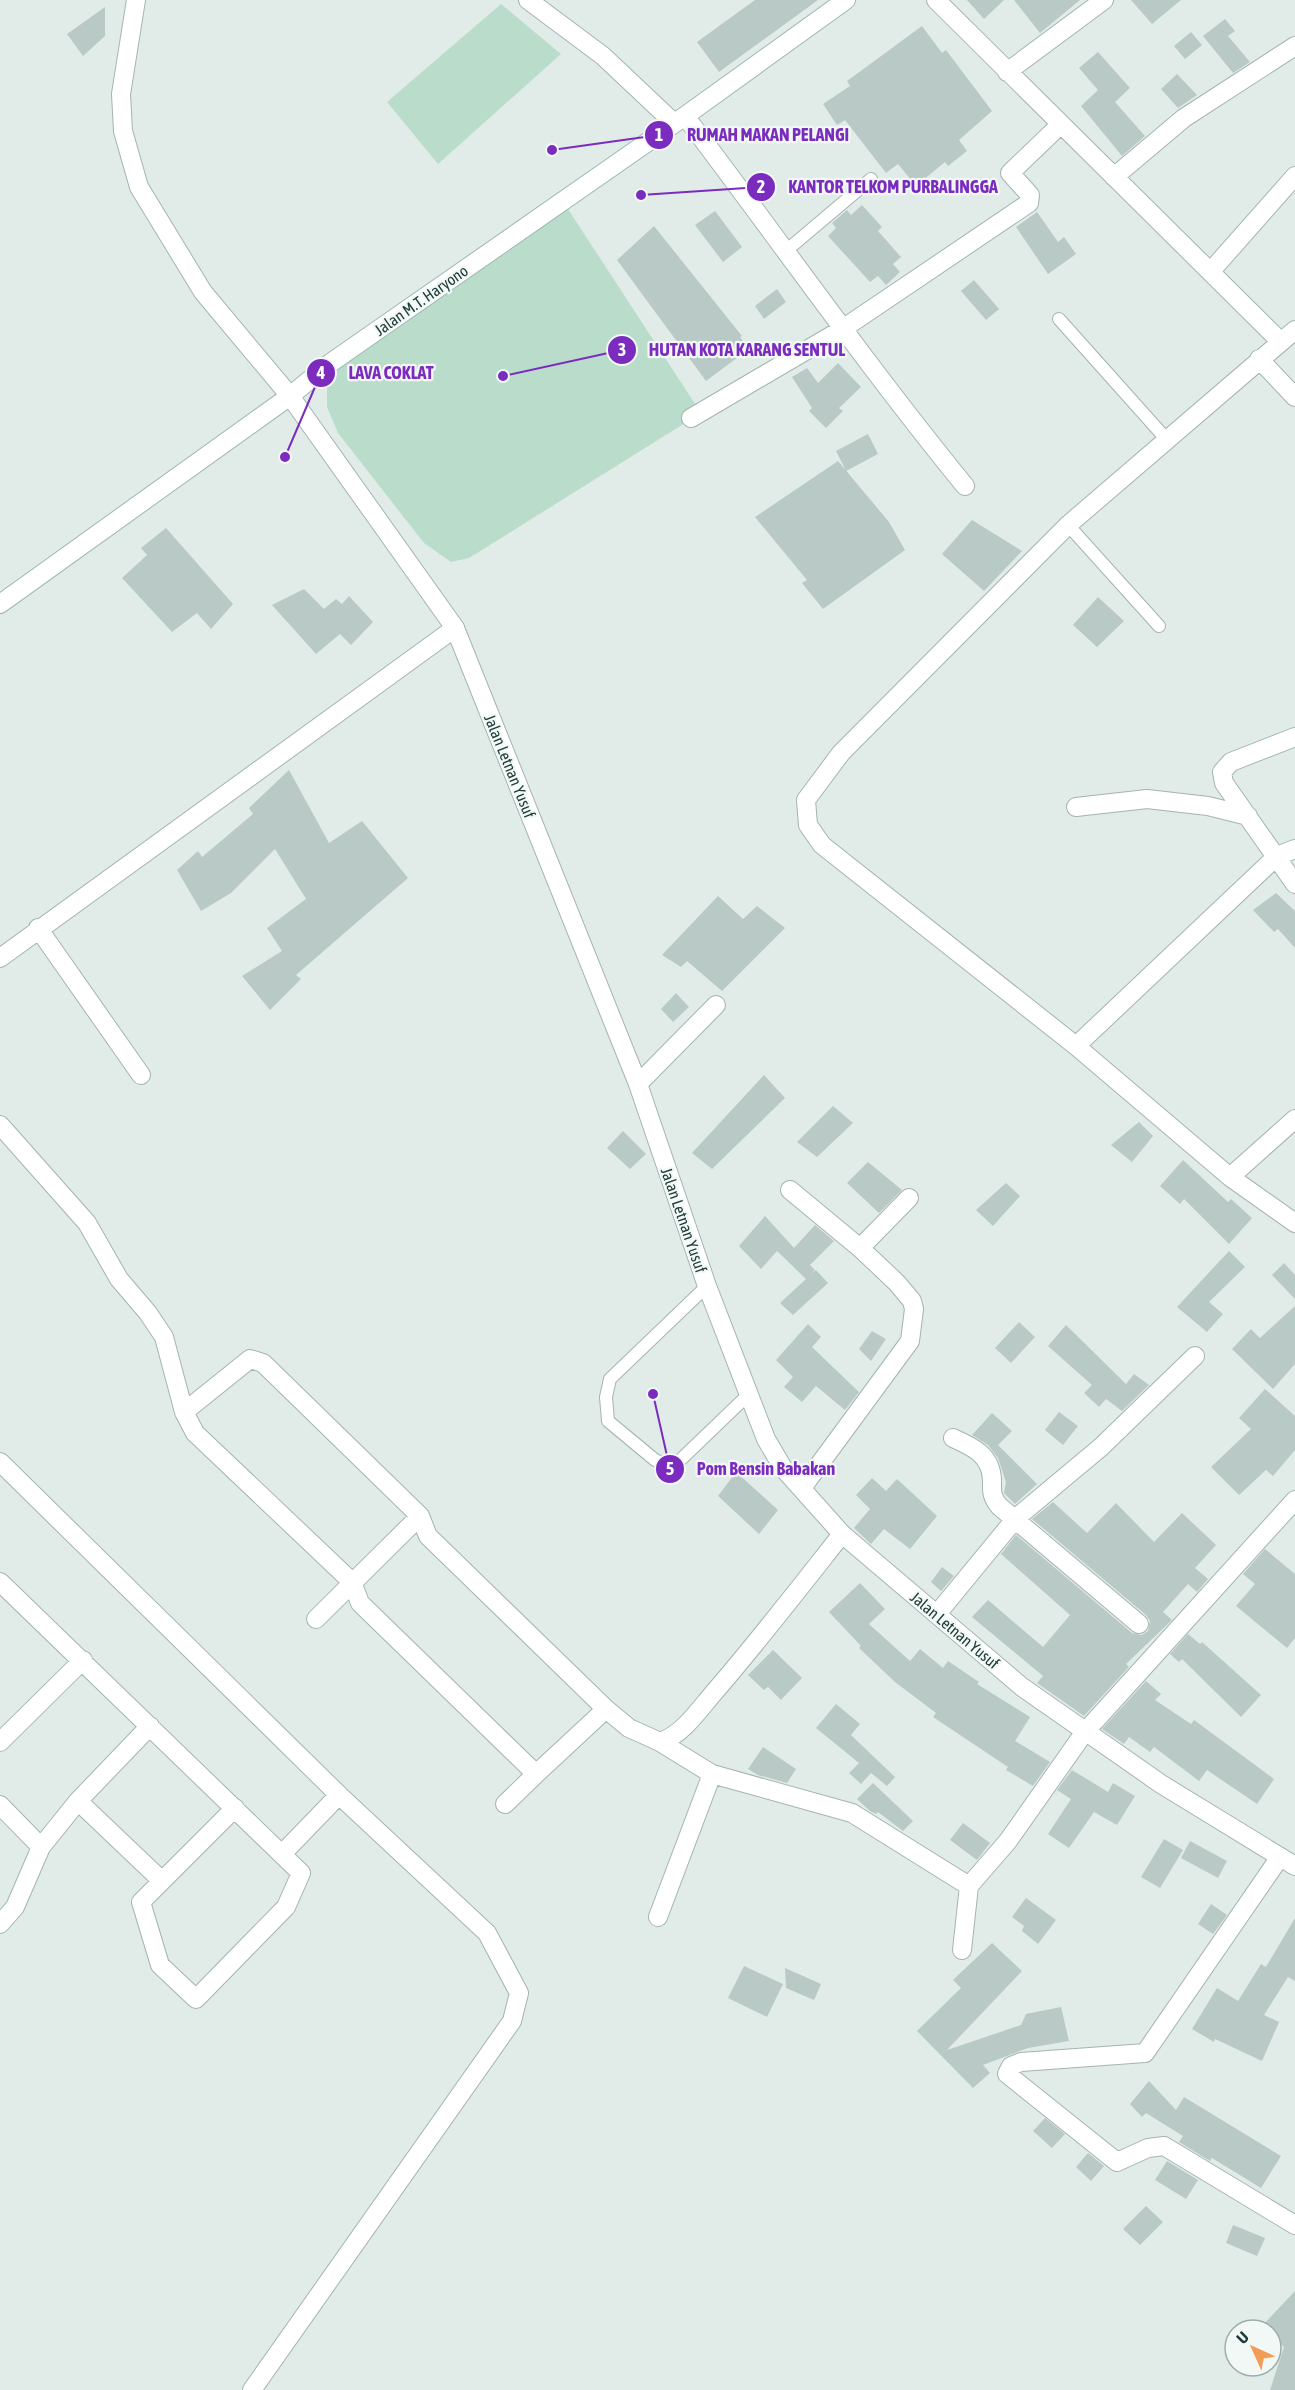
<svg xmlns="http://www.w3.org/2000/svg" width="1295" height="2390" font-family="'Asap Condensed',sans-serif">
<rect width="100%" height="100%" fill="#e1ece9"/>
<path fill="#b9ddca" d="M 501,4 L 561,54 L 438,164 L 387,102 Z
M 564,203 L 701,413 L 469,558 L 451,562 L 424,543 L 338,433 L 327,407 L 327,386 L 331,366 Z"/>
<path fill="#b9c9c6" d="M 755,0 L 818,0 L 719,72 L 697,42 Z
M 967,0 L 1004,0 L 984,19 Z
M 1014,0 L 1080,0 L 1040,33 Z
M 1131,0 L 1181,0 L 1152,24 Z
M 105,7 L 105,36 L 83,56 L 67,34 Z
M 1225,19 L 1235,31 L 1228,36 L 1250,62 L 1233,73 L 1203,36 Z
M 922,26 L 942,53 L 946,50 L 992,111 L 959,140 L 967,151 L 948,166 L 945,162 L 916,186 L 898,164 L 886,173 L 845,120 L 837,125 L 823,104 L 850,86 L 847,81 Z
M 1191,32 L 1202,45 L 1185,59 L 1174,46 Z
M 1098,52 L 1130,88 L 1115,102 L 1145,136 L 1122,156 L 1081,106 L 1098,90 L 1079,68 Z
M 1177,74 L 1197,95 L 1178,108 L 1161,89 Z
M 862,205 L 882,227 L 878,231 L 901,257 L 893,264 L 900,272 L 886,285 L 878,276 L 870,282 L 828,236 L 836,228 L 832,223 L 847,210 L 851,215 Z
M 715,211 L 742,247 L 723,262 L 695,225 Z
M 1037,212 L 1058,242 L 1064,237 L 1076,254 L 1048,274 L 1016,227 Z
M 654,226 L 742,336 L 740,337 L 749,349 L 706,381 L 617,260 Z
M 974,280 L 999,309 L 986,320 L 961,291 Z
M 777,289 L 786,302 L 764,319 L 755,306 Z
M 838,363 L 861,387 L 839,408 L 843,411 L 826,428 L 809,411 L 812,408 L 792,377 L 807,368 L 818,383 Z
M 868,434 L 878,454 L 846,471 L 836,451 Z
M 838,461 L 889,522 L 905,550 L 823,609 L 802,583 L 807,580 L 755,517 Z
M 972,520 L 1022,551 L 984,591 L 942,554 Z
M 166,528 L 233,604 L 211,629 L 197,613 L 172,632 L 122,578 L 147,555 L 141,548 Z
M 304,589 L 324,609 L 336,599 L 342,604 L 349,596 L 373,622 L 351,645 L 340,634 L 316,654 L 272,605 Z
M 1098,597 L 1124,621 L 1097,647 L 1073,625 Z
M 289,770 L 329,843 L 362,821 L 408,878 L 296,975 L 301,979 L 270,1010 L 242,976 L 282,951 L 267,928 L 306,899 L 275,849 L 231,893 L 201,911 L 177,870 L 198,851 L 202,857 L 253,814 L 249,808 Z
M 1276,893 L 1295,911 L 1295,948 L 1278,929 L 1274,932 L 1253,910 Z
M 718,896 L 743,919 L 757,906 L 785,928 L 722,991 L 687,961 L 681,967 L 662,955 Z
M 676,993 L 689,1007 L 673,1022 L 661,1009 Z
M 764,1075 L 785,1098 L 712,1169 L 692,1153 Z
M 833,1106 L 853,1123 L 817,1157 L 797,1142 Z
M 1139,1122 L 1153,1136 L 1132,1162 L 1111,1145 Z
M 623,1131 L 646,1154 L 630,1169 L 607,1148 Z
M 1183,1160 L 1228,1202 L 1231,1199 L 1252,1218 L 1229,1244 L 1184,1199 L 1180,1204 L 1160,1186 Z
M 868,1162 L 902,1190 L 879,1213 L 847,1183 Z
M 1006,1183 L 1020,1196 L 993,1226 L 976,1210 Z
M 765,1216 L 794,1248 L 815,1225 L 834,1241 L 810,1265 L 815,1270 L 811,1274 L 816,1270 L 828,1283 L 793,1315 L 780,1303 L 806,1279 L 777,1251 L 761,1269 L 739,1246 Z
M 1229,1251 L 1245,1267 L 1209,1302 L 1223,1314 L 1207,1332 L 1177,1307 Z
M 1284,1263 L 1295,1275 L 1295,1299 L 1272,1275 Z
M 1295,1306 L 1295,1364 L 1273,1389 L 1232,1349 L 1251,1329 L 1260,1338 Z
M 1019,1322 L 1035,1337 L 1011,1363 L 995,1348 Z
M 808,1324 L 821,1337 L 812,1347 L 859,1392 L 845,1410 L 816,1386 L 802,1402 L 784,1387 L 793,1377 L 776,1360 Z
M 1066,1325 L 1126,1384 L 1134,1374 L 1149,1385 L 1122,1411 L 1106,1399 L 1099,1407 L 1084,1393 L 1092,1385 L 1048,1346 Z
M 872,1331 L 886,1339 L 871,1361 L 859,1349 Z
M 1265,1389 L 1295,1416 L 1295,1450 L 1273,1476 L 1266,1470 L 1239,1495 L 1211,1467 L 1251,1429 L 1239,1418 Z
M 1059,1412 L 1078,1426 L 1063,1445 L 1045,1430 Z
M 992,1413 L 1012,1431 L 998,1445 L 1037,1484 L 1015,1504 L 1004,1493 L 1006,1482 L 998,1458 L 988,1445 L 972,1435 Z
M 736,1472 L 778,1510 L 759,1534 L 718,1496 Z
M 872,1478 L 886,1491 L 897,1479 L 937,1516 L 910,1549 L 884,1529 L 871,1544 L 854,1528 L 870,1509 L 856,1495 Z
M 1053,1502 L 1087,1533 L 1116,1503 L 1154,1542 L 1182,1513 L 1216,1545 L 1195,1568 L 1208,1579 L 1197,1592 L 1188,1584 L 1163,1612 L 1172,1620 L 1126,1664 L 1129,1667 L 1084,1716 L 1037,1683 L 1043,1676 L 972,1617 L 988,1600 L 1043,1647 L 1070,1615 L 1001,1554 L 1016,1535 L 1132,1633 L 1142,1635 L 1148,1631 L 1150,1621 L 1146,1615 L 1032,1519 Z
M 1265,1549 L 1295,1574 L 1295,1638 L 1287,1648 L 1236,1606 L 1255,1584 L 1243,1574 Z
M 942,1567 L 954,1576 L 941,1591 L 931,1582 Z
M 860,1583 L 885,1609 L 869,1624 L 910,1661 L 920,1649 L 943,1668 L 948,1661 L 979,1682 L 977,1684 L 1030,1717 L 1015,1741 L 1050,1762 L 1033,1786 L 1006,1770 L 1008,1767 L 933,1717 L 936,1713 L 895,1682 L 859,1648 L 861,1646 L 829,1612 Z
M 1188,1634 L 1200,1644 L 1202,1642 L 1261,1695 L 1241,1717 L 1182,1659 L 1179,1662 L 1170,1654 Z
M 773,1650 L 802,1678 L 781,1700 L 768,1687 L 764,1690 L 748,1675 Z
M 1146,1681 L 1161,1694 L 1155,1700 L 1191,1724 L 1194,1720 L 1274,1779 L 1257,1804 L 1207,1770 L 1199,1781 L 1154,1747 L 1150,1752 L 1129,1737 L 1124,1744 L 1102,1729 Z
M 836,1704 L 860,1724 L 851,1735 L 895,1777 L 887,1786 L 871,1773 L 861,1784 L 849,1773 L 859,1763 L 816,1728 Z
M 763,1747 L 796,1769 L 787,1783 L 758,1775 L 748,1769 Z
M 1072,1770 L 1108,1792 L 1113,1783 L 1135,1796 L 1117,1825 L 1094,1812 L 1069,1848 L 1048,1834 L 1071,1799 L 1057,1790 Z
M 873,1783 L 913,1821 L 903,1831 L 878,1812 L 876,1814 L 870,1811 L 857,1799 Z
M 963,1823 L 990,1843 L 977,1860 L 950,1840 Z
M 1164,1839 L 1183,1850 L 1160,1888 L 1141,1877 Z
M 1190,1841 L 1227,1861 L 1218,1878 L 1181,1858 Z
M 1026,1898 L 1056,1920 L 1038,1944 L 1022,1931 L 1024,1926 L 1012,1917 Z
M 1211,1904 L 1227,1915 L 1213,1934 L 1198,1924 Z
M 1295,1918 L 1295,1981 L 1288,1977 L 1264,2015 L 1279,2022 L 1262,2061 L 1215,2039 L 1214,2042 L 1192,2029 L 1217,1988 L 1238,2001 L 1261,1964 L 1266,1967 Z
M 992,1943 L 1022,1971 L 947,2050 L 1021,2025 L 1026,2014 L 1061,2007 L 1069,2041 L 1028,2048 L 983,2065 L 990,2073 L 973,2088 L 917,2031 L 961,1988 L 953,1980 Z
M 744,1966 L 783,1984 L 767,2017 L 728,1998 Z
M 785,1968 L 821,1984 L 814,2000 L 786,1988 Z
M 1149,2081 L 1176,2110 L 1184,2097 L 1281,2156 L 1261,2188 L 1212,2158 L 1210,2161 L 1179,2142 L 1183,2136 L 1146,2113 L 1142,2117 L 1130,2104 Z
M 1045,2118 L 1065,2134 L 1052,2148 L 1033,2131 Z
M 1088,2153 L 1104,2166 L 1091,2181 L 1076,2167 Z
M 1167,2161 L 1198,2180 L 1186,2199 L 1155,2180 Z
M 1146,2206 L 1163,2222 L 1140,2245 L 1123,2229 Z
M 1233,2225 L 1265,2238 L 1257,2256 L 1226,2243 Z
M 1295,2291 L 1295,2390 L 1270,2390 L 1284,2347 L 1271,2335 L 1271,2330 L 1262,2326 Z"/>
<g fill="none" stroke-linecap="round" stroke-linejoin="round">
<defs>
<path id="service" d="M 787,250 L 871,179
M 1059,319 L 1168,441
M 1068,525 L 1159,626
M 707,1286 L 610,1379 L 606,1397 L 608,1421 L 655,1460 L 673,1467 L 749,1394"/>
<path id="minor" d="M 528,0 L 603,56 L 674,123
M 936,0 L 1281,342
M 1007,72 L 1104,0
M 685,116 C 779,240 867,366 965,486
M 1114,177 L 1184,118 L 1295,46
M 1211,271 L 1295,176
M 1295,330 L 1068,525 L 841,753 L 806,800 L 808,825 L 822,845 L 1076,1046 L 1230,1177 L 1295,1223
M 1259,359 L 1295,397
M 691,418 L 841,330 L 1029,203 L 1030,195 L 1010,173 L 1060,125
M 1295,737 L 1231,762 L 1222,772 L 1224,783 L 1295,884
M 1076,807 L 1147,799 L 1208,806 L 1248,816
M 38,928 L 141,1075
M 0,958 L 455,628
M 1076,1046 L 1277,856 L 1295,849
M 638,1084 L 716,1005
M 0,1125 L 87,1223 L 119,1279 L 148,1313 L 164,1337 L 184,1412 L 195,1433 L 352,1582 L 360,1603 L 536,1774 L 606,1709
M 1230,1177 L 1295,1119
M 790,1190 L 860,1248 L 897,1283 L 912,1301 L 914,1309 L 910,1341 L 802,1488
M 860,1248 L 909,1198
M 184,1412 L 250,1359 L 263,1363 L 420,1516 L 428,1536 L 606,1709 L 629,1728 L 660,1742 C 684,1734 700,1708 717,1689 C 760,1639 801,1586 842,1534
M 953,1438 C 973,1447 991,1455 992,1480 C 992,1491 991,1496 999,1506 L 1139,1624
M 0,1462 L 339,1795 L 487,1933 L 519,1993 L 512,2021 L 252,2390
M 0,1582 L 301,1873 L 286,1907 L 196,1999 L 160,1965 L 141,1902 L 235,1808
M 937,1614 L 1016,1518 L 1101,1447 L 1195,1356
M 316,1619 L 420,1516
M 0,1742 L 83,1660
M 660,1742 L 712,1774 L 852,1813 L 969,1886 L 962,1950
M 78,1801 L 161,1880
M 505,1804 L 536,1774
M 0,1805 L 41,1847
M 282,1854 L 339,1795
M 1280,1857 L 1145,2053 L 1021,2062 L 1011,2066 L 1007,2074 L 1117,2162 L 1148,2148 L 1164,2146 L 1295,2225
M 969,1886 L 1008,1841 L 1084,1733 L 1295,1500
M 658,1917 L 712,1774
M 0,1924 L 15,1907 L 41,1847 L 78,1801 L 150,1726"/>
<path id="tertiary" d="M 136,0 L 121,94 L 123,131 L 139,187 L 203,292 L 290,396 L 455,628 L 638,1084 L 707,1286 L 766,1439 L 783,1468 L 842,1534 L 1022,1687 L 1161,1784 L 1295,1866"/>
<path id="secondary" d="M 0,604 L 290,396 L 329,364 L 685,116 L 846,0"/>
</defs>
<use href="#service" stroke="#a4b4b1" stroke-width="14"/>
<use href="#minor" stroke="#a4b4b1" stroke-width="20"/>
<use href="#tertiary" stroke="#a4b4b1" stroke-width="20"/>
<use href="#secondary" stroke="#9fb7b3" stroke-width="20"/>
<use href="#service" stroke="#fff" stroke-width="12"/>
<use href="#minor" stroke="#fff" stroke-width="18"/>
<use href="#tertiary" stroke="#fff" stroke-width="18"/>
<use href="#secondary" stroke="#fff" stroke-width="18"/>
</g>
<g text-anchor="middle" stroke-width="4.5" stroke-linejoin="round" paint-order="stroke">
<g font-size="16" fill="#213c3a" stroke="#f1f8f6">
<text transform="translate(421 300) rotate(-35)" y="6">Jalan M.T. Haryono</text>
<text transform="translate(510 766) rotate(68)" y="6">Jalan Letnan Yusuf</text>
<text transform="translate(684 1220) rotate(71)" y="6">Jalan Letnan Yusuf</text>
<text transform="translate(955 1630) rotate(40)" y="6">Jalan Letnan Yusuf</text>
</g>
</g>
<path fill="none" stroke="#7b2cbf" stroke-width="2" d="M552 150L659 135M641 195L761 187M503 376L622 350M285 457L321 373M653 1394L670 1469"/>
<g fill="#7b2cbf" stroke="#f1f8f6" stroke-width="2">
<circle cx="552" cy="150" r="6"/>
<circle cx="641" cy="195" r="6"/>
<circle cx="503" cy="376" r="6"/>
<circle cx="285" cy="457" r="6"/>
<circle cx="653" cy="1394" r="6"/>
<circle cx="659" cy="135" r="15"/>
<circle cx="761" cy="187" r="15"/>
<circle cx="622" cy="350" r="15"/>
<circle cx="321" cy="373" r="15"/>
<circle cx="670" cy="1469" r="15"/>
</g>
<g font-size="18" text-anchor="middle" font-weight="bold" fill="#fff">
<text x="659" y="141">1</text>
<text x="761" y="193">2</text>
<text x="622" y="356">3</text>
<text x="321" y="379">4</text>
<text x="670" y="1475">5</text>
</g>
<g font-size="18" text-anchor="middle" font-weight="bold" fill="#7b2cbf" stroke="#f1f8f6" stroke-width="4.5" stroke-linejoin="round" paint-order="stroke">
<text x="768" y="141">RUMAH MAKAN PELANGI</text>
<text x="893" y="193">KANTOR TELKOM PURBALINGGA</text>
<text x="747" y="356">HUTAN KOTA KARANG SENTUL</text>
<text x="391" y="379">LAVA COKLAT</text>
<text x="766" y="1475">Pom Bensin Babakan</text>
</g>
<g transform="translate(1253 2348) rotate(315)"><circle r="28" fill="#f1f8f6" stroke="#9eadab" stroke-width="1.5"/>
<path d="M0-4.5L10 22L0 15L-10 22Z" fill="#f39c58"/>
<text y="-9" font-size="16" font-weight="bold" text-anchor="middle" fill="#213c3a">U</text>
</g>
</svg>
